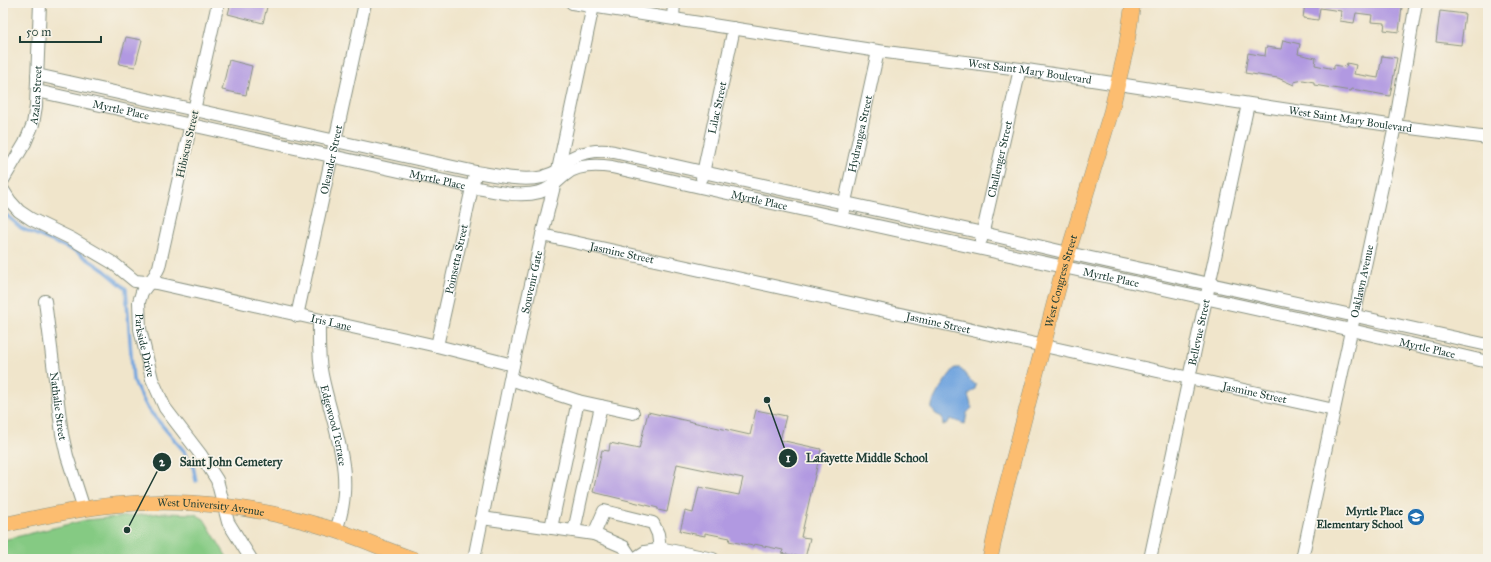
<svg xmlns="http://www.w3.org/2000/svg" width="1491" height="562" font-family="'IM FELL Great Primer',serif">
<rect width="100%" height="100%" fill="#f7f3e8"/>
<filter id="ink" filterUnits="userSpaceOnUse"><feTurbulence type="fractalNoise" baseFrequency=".025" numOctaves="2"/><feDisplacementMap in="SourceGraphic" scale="8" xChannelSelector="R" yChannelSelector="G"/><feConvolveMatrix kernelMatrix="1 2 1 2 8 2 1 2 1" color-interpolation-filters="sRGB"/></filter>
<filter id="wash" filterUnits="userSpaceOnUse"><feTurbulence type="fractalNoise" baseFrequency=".012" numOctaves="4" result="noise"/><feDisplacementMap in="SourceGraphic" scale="16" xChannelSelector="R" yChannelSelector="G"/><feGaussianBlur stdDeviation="0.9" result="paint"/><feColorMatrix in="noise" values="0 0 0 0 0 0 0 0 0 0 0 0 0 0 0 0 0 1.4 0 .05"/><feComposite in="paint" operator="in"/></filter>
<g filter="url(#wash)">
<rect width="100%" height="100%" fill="#f0e5cb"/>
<path fill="#85ca83" stroke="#52845c" d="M 164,513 L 195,514 L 204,519 L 228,559 L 3,559 L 3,540 L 86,520 Z"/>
<path fill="#73a6df" stroke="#49728a" d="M 955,368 L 960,368 L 970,380 L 976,385 L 975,389 L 968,395 L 972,408 L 967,413 L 965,424 L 950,419 L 948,423 L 943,425 L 942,417 C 938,415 934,414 932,409 C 930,400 949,375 955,368 Z"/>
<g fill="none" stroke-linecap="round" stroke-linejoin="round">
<path stroke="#73a6df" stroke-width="3.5" d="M 3,212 L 21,228 L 77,252 L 105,271 L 126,289 L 133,380 L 148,409 L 184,451 L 193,466 L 196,481"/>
</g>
<g id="blocks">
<path fill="#b199e1" d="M 231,3 L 268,3 L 263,23 L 228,14 Z
M 1305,3 L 1384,3 L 1383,4 L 1402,7 L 1399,32 L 1384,30 L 1385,23 L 1371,22 L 1372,15 L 1356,13 L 1354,23 L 1340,21 L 1341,11 L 1320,8 L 1318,20 L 1303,18 Z
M 1440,11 L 1465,14 L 1461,45 L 1436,42 Z
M 126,37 L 142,40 L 135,67 L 119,64 Z
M 1283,40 L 1300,44 L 1298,54 L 1316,58 L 1315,65 L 1334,69 L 1334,65 L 1346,67 L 1347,63 L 1356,65 L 1354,74 L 1378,78 L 1382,56 L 1397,58 L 1390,96 L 1352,89 L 1351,91 L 1314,85 L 1314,82 L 1303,80 L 1294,82 L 1294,85 L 1278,78 L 1245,73 L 1248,53 L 1265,56 L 1266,47 L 1281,49 Z
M 229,60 L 252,66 L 246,95 L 222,90 Z
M 756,410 L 786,416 L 780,440 L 821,449 L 801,537 L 810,538 L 805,558 L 782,553 L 783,550 L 754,544 L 753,546 L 729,541 L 730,538 L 705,533 L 705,536 L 680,531 L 685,511 L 693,513 L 699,487 L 739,495 L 743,478 L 677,464 L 667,512 L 658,510 L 658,508 L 593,492 L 602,450 L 609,451 L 610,443 L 639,449 L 648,412 L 750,435 Z"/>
</g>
</g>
<g filter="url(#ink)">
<use href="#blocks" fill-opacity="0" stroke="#889180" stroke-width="1"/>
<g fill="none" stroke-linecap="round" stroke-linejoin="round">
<defs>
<g id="minor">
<path id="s1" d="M 218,3 L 159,267 L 155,275 L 142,292 L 139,302 L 140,329 L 152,379 L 165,408 L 201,455 L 217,480 L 228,522 L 251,559"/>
<path id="s2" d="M 572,3 L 878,51 L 1020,69 L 1395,126 L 1488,138"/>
<path d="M 673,18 L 674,3"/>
<path d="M 37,75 L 476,172 C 497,175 521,182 543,177 C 547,175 555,173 558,170 C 561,168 563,164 566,161 C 580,152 598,149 614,152 L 703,172 L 983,233 L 1068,253 L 1488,345"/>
<path id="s3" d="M 37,91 L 472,187 C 494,191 518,198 540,192 C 551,189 556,182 565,175 C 577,164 597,165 612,167 L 700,187 L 1351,330 L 1488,362"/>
<path id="s4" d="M 702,178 L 734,28"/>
<path id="s5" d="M 3,180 L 25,143 L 33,124 L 36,106 L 40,3"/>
<path id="s6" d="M 3,190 L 10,201 L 19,211 L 31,219 L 72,239 L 113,263 L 135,281 L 156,283 L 437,346 L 513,365"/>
<path id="s7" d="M 843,211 L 878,51"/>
<path id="s8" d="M 542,235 L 1334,410"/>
<path id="s9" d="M 981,240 L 1020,69"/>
<path id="s10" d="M 45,301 L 62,434 L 67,456 L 84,509"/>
<path id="s11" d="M 297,316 L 365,3"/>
<path id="s12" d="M 319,320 C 319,339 318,357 322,375 C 333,429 357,475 336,530"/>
<path id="s13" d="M 437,346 L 474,179"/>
<path d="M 510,379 L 578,401"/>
<path d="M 482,518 L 594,534"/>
<path d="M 551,528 L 578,401 L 633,413"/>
<path d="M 574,531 L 601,406"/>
<path id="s14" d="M 474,559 L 510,379 L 542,235 L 558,170 L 593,6"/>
<path d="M 632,559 L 624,547 L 594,534 L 604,511 L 653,523 L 658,534 L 660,549"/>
<path d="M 634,559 L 645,552 L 664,549 L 713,559"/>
<path id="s15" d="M 1150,559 L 1248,104"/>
<path id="s16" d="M 1302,559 L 1395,126 L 1416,3"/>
</g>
<g id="major">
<path id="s17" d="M 3,525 C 39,517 76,509 113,505 C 184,497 260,507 328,528 C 357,536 385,550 413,559"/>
<path id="s18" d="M 990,559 L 1001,507 L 1064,266 L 1111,112 L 1126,49 L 1133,3"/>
</g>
</defs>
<use href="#minor" stroke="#889180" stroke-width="14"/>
<use href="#major" stroke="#889180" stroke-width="16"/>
<use href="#minor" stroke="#fff" stroke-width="12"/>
<use href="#major" stroke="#fcbd6f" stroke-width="15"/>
</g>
</g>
<defs>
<symbol id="school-disc" viewBox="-11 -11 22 22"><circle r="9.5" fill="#1f6fb2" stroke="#f7f3e8"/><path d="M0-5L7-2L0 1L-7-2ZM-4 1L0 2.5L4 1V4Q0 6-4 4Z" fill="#fff"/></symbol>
</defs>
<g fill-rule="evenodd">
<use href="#school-disc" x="1406" y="507" width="20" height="20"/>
</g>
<g text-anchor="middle" stroke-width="3.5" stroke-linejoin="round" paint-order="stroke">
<g font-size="11" fill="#1f3d34" stroke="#f7f3e8">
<text dy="4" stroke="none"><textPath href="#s2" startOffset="463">West Saint Mary Boulevard</textPath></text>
<text dy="4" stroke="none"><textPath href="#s5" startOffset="93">Azalea Street</textPath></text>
<text dy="4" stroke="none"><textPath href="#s4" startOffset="72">Lilac Street</textPath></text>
<text dy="4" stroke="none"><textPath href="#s3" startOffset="86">Myrtle Place</textPath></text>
<text dy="4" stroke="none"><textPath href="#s2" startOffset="787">West Saint Mary Boulevard</textPath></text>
<text dy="4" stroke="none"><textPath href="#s7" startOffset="79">Hydrangea Street</textPath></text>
<text transform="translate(187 144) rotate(-77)" y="4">Hibiscus Street</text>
<text dy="4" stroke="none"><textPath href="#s11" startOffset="160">Oleander Street</textPath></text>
<text dy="4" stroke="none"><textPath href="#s9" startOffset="83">Challenger Street</textPath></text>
<text dy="4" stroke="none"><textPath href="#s3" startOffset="410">Myrtle Place</textPath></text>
<text dy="4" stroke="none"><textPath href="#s3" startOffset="745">Myrtle Place</textPath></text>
<text dy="4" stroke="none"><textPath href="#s8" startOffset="82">Jasmine Street</textPath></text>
<text dy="4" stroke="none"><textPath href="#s13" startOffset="89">Poinsetta Street</textPath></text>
<text dy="4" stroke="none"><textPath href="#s3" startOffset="1105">Myrtle Place</textPath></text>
<text dy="4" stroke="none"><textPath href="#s18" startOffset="287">West Congress Street</textPath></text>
<text dy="4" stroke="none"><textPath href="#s16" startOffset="284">Oaklawn Avenue</textPath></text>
<text dy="4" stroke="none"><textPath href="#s14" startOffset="283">Souvenir Gate</textPath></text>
<text dy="4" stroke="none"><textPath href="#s8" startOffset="406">Jasmine Street</textPath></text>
<text dy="4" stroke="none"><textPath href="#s6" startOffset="363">Iris Lane</textPath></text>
<text dy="4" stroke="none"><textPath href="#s15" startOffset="232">Bellevue Street</textPath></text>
<text dy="4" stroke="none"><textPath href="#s1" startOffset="355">Parkside Drive</textPath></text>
<text dy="4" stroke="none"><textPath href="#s3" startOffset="1429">Myrtle Place</textPath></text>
<text dy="4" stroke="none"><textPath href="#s8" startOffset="730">Jasmine Street</textPath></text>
<text dy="4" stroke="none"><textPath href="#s10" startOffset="106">Nathalie Street</textPath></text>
<text dy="4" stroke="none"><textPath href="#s12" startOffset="107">Edgewood Terrace</textPath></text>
<text dy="4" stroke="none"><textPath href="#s17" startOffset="210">West University Avenue</textPath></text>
</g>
<g font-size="11" font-weight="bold" fill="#1f3d34" stroke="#f7f3e8" text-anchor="end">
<text x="1403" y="515">Myrtle Place<tspan x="1403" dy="13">Elementary School</tspan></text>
</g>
</g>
<path fill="none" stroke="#1f3d34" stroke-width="1.5" d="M767 400L788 458M127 530L162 462"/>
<g fill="#1f3d34" stroke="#f7f3e8" stroke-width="1.5">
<circle cx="767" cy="400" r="4"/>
<circle cx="127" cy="530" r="4"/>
<circle cx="788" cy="458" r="10"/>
<circle cx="162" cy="462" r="10"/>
</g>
<g font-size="12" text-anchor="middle" font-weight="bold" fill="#fff">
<text x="788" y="462">1</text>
<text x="162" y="466">2</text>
</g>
<g font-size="12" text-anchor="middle" font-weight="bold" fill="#1f3d34" stroke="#f7f3e8" stroke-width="3.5" stroke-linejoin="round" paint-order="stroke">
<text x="867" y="462">Lafayette Middle School</text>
<text x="231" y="466">Saint John Cemetery</text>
</g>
<rect width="1491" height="562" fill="none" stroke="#f7f3e8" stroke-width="16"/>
<path d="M20 36v6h81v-6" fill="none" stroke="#1f3d34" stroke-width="2"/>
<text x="26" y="36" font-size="12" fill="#1f3d34" stroke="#f7f3e8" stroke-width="3" paint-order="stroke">50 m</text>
</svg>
